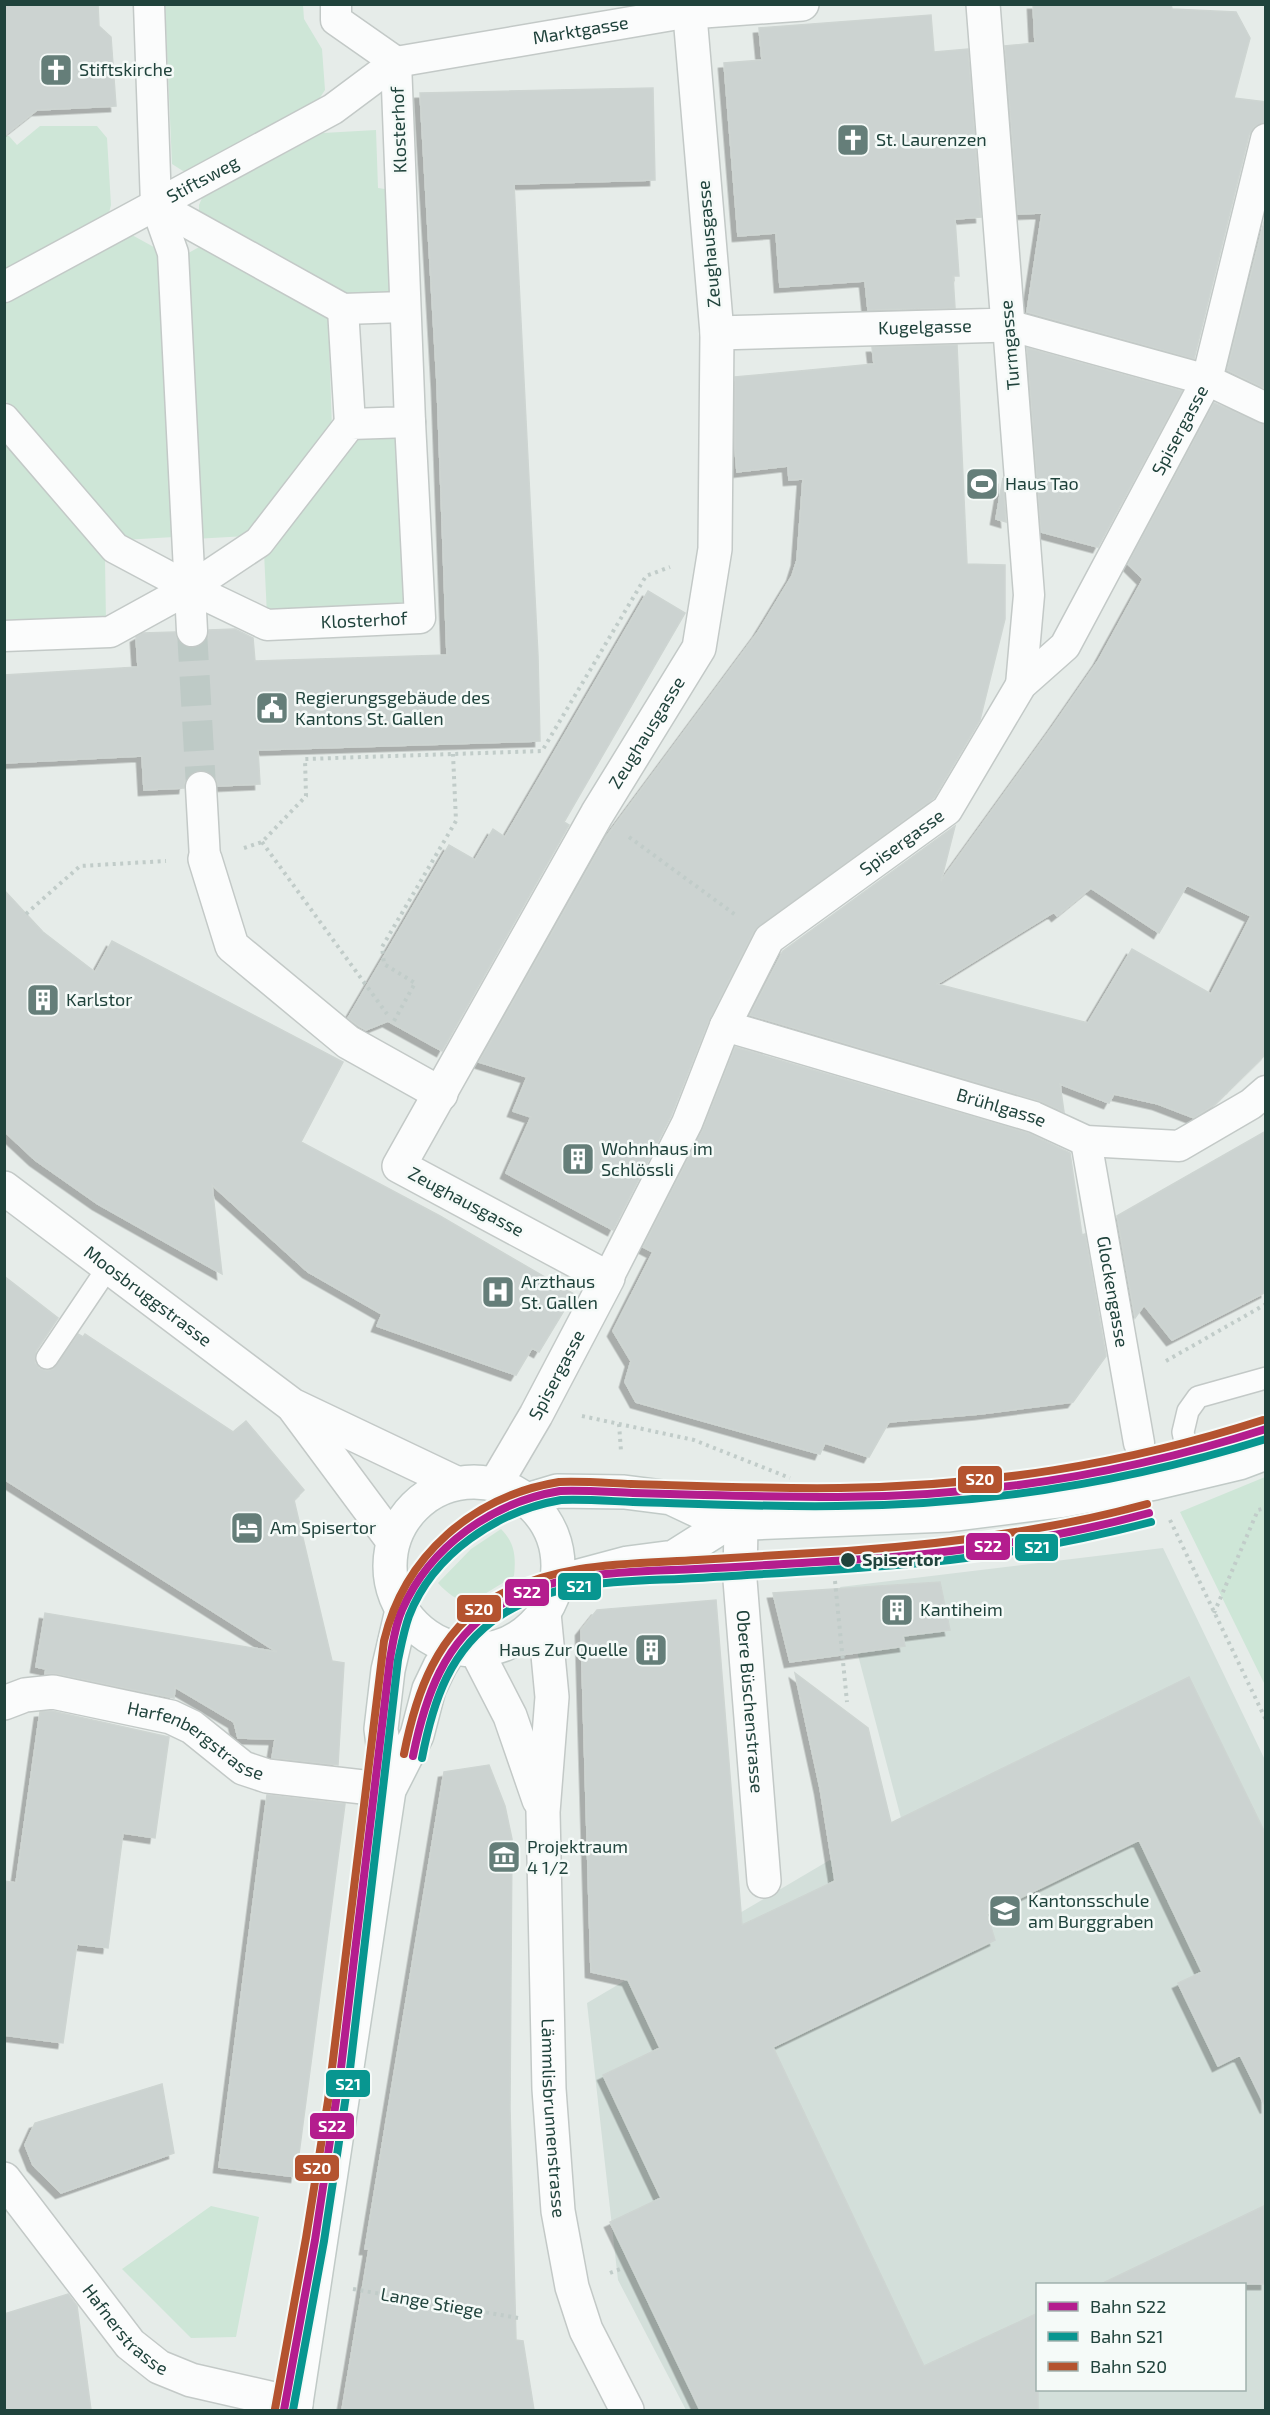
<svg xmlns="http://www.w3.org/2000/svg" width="1270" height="2415" font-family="'Exo 2',sans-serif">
<defs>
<filter id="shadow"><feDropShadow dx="-5.5" dy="5.5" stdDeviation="0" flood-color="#0004"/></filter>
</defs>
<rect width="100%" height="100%" fill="#e6ece9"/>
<path fill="#d3dfda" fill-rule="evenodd" d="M 1163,1548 L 1265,1760 L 1265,2410 L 686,2410 L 618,2280 L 587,2003 L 901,1818 L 840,1587 ZM 1038,2284 L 1244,2284 L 1244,2390 L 1038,2390 Z"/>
<path fill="#cee6d7" d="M 165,5 L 303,5 L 304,19 L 322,49 L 325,90 L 317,102 L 188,171 L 183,171 L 172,164 Z
M 40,126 L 97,126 L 107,138 L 111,205 L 109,213 L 106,215 L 5,270 L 4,136 L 9,136 L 17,145 Z
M 376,130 L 378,188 L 385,189 L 390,296 L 349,298 L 199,214 L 199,205 L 202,198 L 323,133 Z
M 132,235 L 161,251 L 174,537 L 123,540 L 5,400 L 4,304 Z
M 201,246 L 328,312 L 332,429 L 247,536 L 194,539 L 183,256 Z
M 393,437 L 397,439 L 404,609 L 267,616 L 264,552 L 356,438 Z
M 4,440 L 105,559 L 106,622 L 5,628 Z
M 1265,1477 L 1265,1685 L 1180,1512 Z
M 501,1529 C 515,1543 516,1557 514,1576 L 470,1603 C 456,1600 448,1594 438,1583 L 471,1549 Z
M 211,2206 L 259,2217 L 236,2337 L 191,2338 L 122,2269 Z"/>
<path fill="#ccd3d1" stroke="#ced5d2" stroke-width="1.5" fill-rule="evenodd" filter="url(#shadow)" d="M 4,4 L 98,4 L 99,26 L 111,37 L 116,106 L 37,110 L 4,136 Z
M 1033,4 L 1171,4 L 1172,9 L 1236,12 L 1250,38 L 1234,98 L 1266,102 L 1266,122 L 1254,127 L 1249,135 L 1194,359 L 1027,312 L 1042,213 L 1018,214 L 1005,46 L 1035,43 Z
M 931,15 L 934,52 L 968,49 L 981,217 L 955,219 L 959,276 L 953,276 L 955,308 L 868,310 L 865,281 L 780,287 L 776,233 L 738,236 L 724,63 L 762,60 L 759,28 Z
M 653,88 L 655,180 L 514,184 L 538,656 L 540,741 L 258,750 L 260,784 L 218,786 L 215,777 L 208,771 L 201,770 L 191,773 L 185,780 L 184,788 L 144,790 L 142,756 L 4,763 L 4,675 L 138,667 L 136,637 L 143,633 L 175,632 L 178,641 L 184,646 L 192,648 L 202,645 L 208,638 L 209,630 L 235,629 L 253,638 L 255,661 L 447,655 L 437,383 L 420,93 Z
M 1266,214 L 1266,389 L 1227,370 Z
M 957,345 L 967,564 L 1005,565 L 1005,619 L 980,720 L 934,798 L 754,931 L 709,1020 L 671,1116 L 613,1230 L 506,1173 L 531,1117 L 513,1111 L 527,1077 L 479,1062 L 606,837 L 758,632 L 792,576 L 797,560 L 803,479 L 789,480 L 788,466 L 737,472 L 735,449 L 735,377 L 874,364 L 872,347 Z
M 1027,348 L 1182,391 L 1098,547 L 1041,532 Z
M 1214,403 L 1266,425 L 1266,1054 L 1214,1105 L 1194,1118 L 1158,1104 L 1114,1094 L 1109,1103 L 1060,1084 L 1064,1112 L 1039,1101 L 750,1015 L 783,951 L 955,826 L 941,881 L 1053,726 L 1098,661 L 1143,579 L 1128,564 ZM 1187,885 L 1251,916 L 1211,994 L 1132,949 L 1088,1023 L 937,984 L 1054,912 L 1057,916 L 1091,888 L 1159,933 Z
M 1003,478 L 1006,522 L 996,519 Z
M 648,591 L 685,613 L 564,822 L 569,825 L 442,1051 L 388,1021 L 366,1030 L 359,1026 L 348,1018 L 449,845 L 475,860 L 493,829 L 505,837 Z
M 4,890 L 43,932 L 95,972 L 112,941 L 343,1062 L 301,1142 L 440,1216 L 574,1294 L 539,1352 L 532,1348 L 516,1375 L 377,1326 L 382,1314 L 308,1272 L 212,1185 L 222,1274 L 98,1204 L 35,1160 L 4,1131 Z
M 735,1047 L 1028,1133 L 1070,1153 L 1082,1235 L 1085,1234 L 1106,1356 L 1073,1402 L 980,1414 L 889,1422 L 869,1457 L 825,1443 L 820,1454 L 636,1402 L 625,1382 L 631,1361 L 613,1331 L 653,1252 L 643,1247 L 702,1131 Z
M 1266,1131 L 1266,1292 L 1172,1340 L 1144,1305 L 1135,1318 L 1117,1216 Z
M 4,1276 L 58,1318 L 36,1351 L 35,1363 L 39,1368 L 47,1371 L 53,1369 L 78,1334 L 83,1337 L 85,1334 L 233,1432 L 246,1421 L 304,1490 L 294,1500 L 332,1661 L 344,1663 L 338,1765 L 272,1758 L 275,1739 L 238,1738 L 234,1722 L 175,1687 L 174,1698 L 57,1674 L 45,1674 L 46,1669 L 36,1667 L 45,1613 L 277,1652 L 4,1479 Z
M 940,1582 L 950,1630 L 903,1636 L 905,1646 L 790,1662 L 773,1593 Z
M 716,1600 L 742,1925 L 835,1881 L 820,1788 L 795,1673 L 868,1728 L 891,1823 L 1189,1677 L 1266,1835 L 1266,2108 L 1240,2055 L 1218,2066 L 1178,1983 L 1202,1972 L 1139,1840 L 987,1914 L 995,1940 L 773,2047 L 924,2366 L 1038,2313 L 1038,2410 L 700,2410 L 610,2222 L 661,2198 L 603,2075 L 660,2048 L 628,1980 L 591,1972 L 581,1630 L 597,1610 Z
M 52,1711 L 169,1737 L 155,1838 L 123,1833 L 108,1948 L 77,1944 L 63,2043 L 4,2035 L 4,1881 L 16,1883 L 40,1712 Z
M 489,1765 L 505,1806 L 512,1839 L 510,2108 L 516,2340 L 523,2341 L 534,2410 L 342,2410 L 369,2249 L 365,2249 L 444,1772 Z
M 267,1795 L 345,1804 L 296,2177 L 219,2167 Z
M 162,2084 L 174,2153 L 61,2193 L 33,2165 L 25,2145 L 35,2123 Z
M 1266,2205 L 1266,2284 L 1101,2284 Z
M 68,2294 L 77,2306 L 91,2410 L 4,2410 L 4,2314 Z"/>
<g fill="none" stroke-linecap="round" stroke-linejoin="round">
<path stroke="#becac6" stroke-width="30" stroke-dasharray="30 15" stroke-linecap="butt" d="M 192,631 L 201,787"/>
<defs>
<path id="service" d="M 47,1358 L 109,1266
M 1192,1475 L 1183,1432 L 1188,1411 L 1198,1397 L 1266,1378"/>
<g id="pedestrian">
<path d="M 149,4 L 156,205 L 173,253 L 192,631"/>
<path d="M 336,4 L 336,20 L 396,62"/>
<path d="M 156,205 L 343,309 L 404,307"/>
<path id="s1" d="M 4,287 L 333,109 L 396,62 L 690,12"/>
<path d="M 343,309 L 350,424"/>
<path d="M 4,419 L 115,548 L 190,588 L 259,542 L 350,424 L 410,422 L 396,62"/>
<path id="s2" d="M 4,636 L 110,632 L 190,588 L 267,625 L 420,618 L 410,422"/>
<path d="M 1021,685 L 1029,595 L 1008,325 L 1207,380 L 1266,408"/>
<path d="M 201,787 L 205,859"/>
<path id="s3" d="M 725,1026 L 1034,1117 L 1086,1141 L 1179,1146 L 1251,1104 L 1266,1091"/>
<path id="s4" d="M 1086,1141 L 1139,1443"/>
<path id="s5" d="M 608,1278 L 687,1123 L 725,1026 L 769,939 L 947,810 L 1021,685 L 1065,646 L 1207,380 L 1266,139"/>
</g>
<g id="minor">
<path d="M 690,12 L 802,4"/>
<path id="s6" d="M 717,333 L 1008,325 L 983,4"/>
<path d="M 205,859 L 232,946 L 348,1042 L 441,1094"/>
<path id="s7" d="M 4,1188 L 292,1405 L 456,1483"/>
<path d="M 295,1409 L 393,1541"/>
<path id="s8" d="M 496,1483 L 536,1415 L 608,1278 L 399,1166 L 597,814 L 699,648 L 715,549 L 717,333 L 689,4"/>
<path id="s9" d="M 741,1524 L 740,1580 L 764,1881"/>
<path id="s10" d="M 4,1703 L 25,1695 L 53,1692 L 171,1717 L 192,1727 L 243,1768 L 267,1776 L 389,1790"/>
<path id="s11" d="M 4,2179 L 130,2344 L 159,2367 L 191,2380 L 296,2404"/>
</g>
<g id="tertiary">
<path id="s12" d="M 544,1613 L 552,1697 L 543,1812 L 549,2089 L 558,2211 L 572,2287 L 586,2330 L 627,2410"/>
<path d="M 476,1650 L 510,1716 L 539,1800"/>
</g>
<path id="secondary" d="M390 1566a84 84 0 1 1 168 0a84 84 0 1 1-168 0Z
M 527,1500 L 557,1491 L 624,1492 L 671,1498 L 726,1524 L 949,1515 L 1059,1501 L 1155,1483 L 1239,1463 L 1266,1453
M 557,1582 L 628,1563 L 674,1557 L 726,1524
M 389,1790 L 417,1735 L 429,1689 L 440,1666 L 452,1647
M 295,2410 L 389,1790 L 381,1729 L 388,1670 L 402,1610"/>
</defs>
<use href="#service" stroke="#c3c9c7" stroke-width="24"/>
<use href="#pedestrian" stroke="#c3c9c7" stroke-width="33"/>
<use href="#minor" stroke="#c3c9c7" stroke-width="36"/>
<use href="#tertiary" stroke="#c3c9c7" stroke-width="36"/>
<use href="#secondary" stroke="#c1cac7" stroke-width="36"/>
<path stroke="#c1ccc9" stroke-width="4" stroke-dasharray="3 4.5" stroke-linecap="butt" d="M 629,837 L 737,916
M 262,842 L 387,1014
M 244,848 L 262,842 L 306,796 L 305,759 L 542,751 L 646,576 L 670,567
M 26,914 L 80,866 L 166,861
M 394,1021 L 415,983 L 384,964 L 382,947 L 456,821 L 453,754
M 1166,1361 L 1266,1304
M 582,1416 L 694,1440 L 790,1478
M 619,1424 L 621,1451
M 1170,1520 L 1266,1720
M 835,1581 L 847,1702
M 1214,1613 L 1258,1510 L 1266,1508
M 610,2273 L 623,2268
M 353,2289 L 518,2318"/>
<use href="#service" stroke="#fbfcfc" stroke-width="21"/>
<use href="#pedestrian" stroke="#fbfcfc" stroke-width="30"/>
<use href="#minor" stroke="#fbfcfc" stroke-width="33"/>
<use href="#tertiary" stroke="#fbfcfc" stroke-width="33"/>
<use href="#secondary" stroke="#fbfcfc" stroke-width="33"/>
<defs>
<path id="rail-1" d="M 413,1756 C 425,1697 444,1641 497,1607 C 556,1570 629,1572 695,1569 C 757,1566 819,1562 881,1558 C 972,1551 1061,1537 1149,1513
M 284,2410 L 315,2240 L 341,2068 L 390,1659 C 393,1643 395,1625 402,1610 C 430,1546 493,1502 560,1491 C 584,1490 608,1492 633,1493 C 701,1495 769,1497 837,1497 C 983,1497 1126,1474 1266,1429"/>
<path id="rail-2" d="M 422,1758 C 433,1701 450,1649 500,1616 C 557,1577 633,1582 698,1578 C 760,1574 822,1571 884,1566 C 974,1560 1063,1545 1151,1522
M 293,2410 L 324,2241 L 350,2069 L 398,1660 C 401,1646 404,1630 409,1616 C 433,1554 497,1511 561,1500 C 585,1499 609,1501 633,1502 C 701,1504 769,1507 837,1506 C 983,1505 1126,1483 1266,1439"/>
<path id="rail-3" d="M 404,1754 C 416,1693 437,1632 494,1598 C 556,1562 628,1564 697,1560 C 747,1557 797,1554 847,1551 C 948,1544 1048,1531 1147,1504
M 275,2409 L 306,2238 L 328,2101 L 384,1641 C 404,1556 473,1496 559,1482 C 583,1481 607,1483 631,1484 C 700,1486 770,1489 840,1488 C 987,1486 1123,1465 1263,1420"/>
</defs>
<use href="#rail-1" stroke="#f5faf8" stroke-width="12"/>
<use href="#rail-2" stroke="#f5faf8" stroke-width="12"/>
<use href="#rail-3" stroke="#f5faf8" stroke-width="12"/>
<use href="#rail-1" stroke="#b41d8e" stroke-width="8"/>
<use href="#rail-2" stroke="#089690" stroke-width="8"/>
<use href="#rail-3" stroke="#b4532f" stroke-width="8"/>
</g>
<defs>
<symbol id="church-square" viewBox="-11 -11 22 22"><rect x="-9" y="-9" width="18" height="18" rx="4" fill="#657e79" stroke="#f5faf8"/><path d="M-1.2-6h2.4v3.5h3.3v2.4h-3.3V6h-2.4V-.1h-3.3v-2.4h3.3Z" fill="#fff"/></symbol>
<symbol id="stadium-square" viewBox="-11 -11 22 22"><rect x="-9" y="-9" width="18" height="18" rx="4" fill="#657e79" stroke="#f5faf8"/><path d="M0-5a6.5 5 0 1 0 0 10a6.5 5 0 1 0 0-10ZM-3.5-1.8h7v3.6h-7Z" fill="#fff"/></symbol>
<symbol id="civic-square" viewBox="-11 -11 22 22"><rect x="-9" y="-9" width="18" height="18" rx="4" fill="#657e79" stroke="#f5faf8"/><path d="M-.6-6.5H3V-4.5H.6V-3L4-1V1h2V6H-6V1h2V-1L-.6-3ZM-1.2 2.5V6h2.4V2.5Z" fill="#fff"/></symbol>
<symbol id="building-square" viewBox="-11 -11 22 22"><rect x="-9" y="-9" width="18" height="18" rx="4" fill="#657e79" stroke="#f5faf8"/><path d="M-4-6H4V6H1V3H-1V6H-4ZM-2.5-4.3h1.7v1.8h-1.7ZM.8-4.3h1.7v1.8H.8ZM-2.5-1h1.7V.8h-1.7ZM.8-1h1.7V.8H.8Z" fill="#fff"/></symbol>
<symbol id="hospital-square" viewBox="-11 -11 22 22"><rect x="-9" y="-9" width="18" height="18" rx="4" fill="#657e79" stroke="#f5faf8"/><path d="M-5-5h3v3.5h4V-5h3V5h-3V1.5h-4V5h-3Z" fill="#fff"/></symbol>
<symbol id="hotel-square" viewBox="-11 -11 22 22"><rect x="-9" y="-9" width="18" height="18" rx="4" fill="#657e79" stroke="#f5faf8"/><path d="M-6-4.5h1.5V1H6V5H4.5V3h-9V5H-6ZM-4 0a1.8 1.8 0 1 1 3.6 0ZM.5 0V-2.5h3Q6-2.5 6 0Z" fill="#fff"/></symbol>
<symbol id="museum-square" viewBox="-11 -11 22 22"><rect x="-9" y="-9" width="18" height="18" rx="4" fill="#657e79" stroke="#f5faf8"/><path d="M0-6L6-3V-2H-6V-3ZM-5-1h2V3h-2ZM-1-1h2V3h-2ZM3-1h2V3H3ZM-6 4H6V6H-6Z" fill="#fff"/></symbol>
<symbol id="school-square" viewBox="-11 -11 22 22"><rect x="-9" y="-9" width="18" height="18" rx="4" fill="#657e79" stroke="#f5faf8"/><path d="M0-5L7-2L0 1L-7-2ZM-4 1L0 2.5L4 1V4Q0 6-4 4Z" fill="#fff"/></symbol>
</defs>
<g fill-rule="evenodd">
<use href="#church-square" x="37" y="51" width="38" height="38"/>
<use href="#church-square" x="834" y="121" width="38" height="38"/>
<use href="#stadium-square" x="963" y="465" width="38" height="38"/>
<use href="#civic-square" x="253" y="689" width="38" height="38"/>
<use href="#building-square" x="24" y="981" width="38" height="38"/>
<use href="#building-square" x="559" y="1140" width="38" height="38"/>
<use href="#hospital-square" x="479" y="1273" width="38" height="38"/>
<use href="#hotel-square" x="228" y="1509" width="38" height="38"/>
<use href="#building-square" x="878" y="1591" width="38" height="38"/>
<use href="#building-square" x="632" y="1631" width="38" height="38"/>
<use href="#museum-square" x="485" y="1838" width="38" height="38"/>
<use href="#school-square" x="986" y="1892" width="38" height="38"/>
</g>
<circle fill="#20433c" stroke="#f5faf8" stroke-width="2" cx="848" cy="1560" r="8"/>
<g text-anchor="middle" stroke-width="5" stroke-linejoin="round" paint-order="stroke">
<g font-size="18" fill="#20433c" stroke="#f5faf8">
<text dy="6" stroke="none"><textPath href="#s1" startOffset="640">Marktgasse</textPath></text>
<text transform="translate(399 130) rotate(-92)" y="6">Klosterhof</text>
<text dy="6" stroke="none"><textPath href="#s1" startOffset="226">Stiftsweg</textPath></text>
<text transform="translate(709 244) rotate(-95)" y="6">Zeughausgasse</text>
<text dy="6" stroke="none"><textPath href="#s6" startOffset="208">Kugelgasse</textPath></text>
<text transform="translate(1010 345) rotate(-95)" y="6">Turmgasse</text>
<text dy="6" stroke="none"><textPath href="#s5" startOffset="1044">Spisergasse</textPath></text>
<text dy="6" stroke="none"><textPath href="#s2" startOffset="380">Klosterhof</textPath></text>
<text dy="6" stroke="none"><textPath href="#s8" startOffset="970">Zeughausgasse</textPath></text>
<text dy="6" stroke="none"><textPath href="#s5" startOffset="540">Spisergasse</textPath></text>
<text dy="6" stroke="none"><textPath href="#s3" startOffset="288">Brühlgasse</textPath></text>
<text transform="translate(466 1202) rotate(28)" y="6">Zeughausgasse</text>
<text dy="6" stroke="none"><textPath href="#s4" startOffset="153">Glockengasse</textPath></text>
<text dy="6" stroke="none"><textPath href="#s7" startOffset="180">Moosbruggstrasse</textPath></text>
<text dy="6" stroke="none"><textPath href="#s8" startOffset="124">Spisergasse</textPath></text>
<text dy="6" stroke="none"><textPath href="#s9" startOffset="178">Obere Büschenstrasse</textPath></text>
<text dy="6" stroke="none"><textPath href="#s10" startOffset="204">Harfenbergstrasse</textPath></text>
<text dy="6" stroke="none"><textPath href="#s12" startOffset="506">Lämmlisbrunnenstrasse</textPath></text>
<text transform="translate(432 2303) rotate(10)" y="6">Lange Stiege</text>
<text dy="6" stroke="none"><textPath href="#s11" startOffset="194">Hafnerstrasse</textPath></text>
</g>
<g font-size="18" fill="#20433c" stroke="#f5faf8" text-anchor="start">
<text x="79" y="76">Stiftskirche</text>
<text x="876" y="146">St. Laurenzen</text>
<text x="1005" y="490">Haus Tao</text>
<text x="295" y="704">Regierungsgebäude des<tspan x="295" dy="21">Kantons St. Gallen</tspan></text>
<text x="66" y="1006">Karlstor</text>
<text x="601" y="1155">Wohnhaus im<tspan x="601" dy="21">Schlössli</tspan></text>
<text x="521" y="1288">Arzthaus<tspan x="521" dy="21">St. Gallen</tspan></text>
<text x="270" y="1534">Am Spisertor</text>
<text x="920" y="1616">Kantiheim</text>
<text x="628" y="1656" text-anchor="end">Haus Zur Quelle</text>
<text x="527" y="1853">Projektraum<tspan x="527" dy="21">4 1/2</tspan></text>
<text x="1028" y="1907">Kantonsschule<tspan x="1028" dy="21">am Burggraben</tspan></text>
</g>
<g font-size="18" font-weight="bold" fill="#20433c" stroke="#f5faf8" text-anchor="start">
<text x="862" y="1566">Spisertor</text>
</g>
</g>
<g stroke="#f5faf8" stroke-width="2">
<rect x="957" y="1465" width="46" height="29" rx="6" fill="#b4532f"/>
<rect x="965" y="1532" width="46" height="29" rx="6" fill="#b41d8e"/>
<rect x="1014" y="1533" width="45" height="29" rx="6" fill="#089690"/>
<rect x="557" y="1572" width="45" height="29" rx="6" fill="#089690"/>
<rect x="504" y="1578" width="46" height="29" rx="6" fill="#b41d8e"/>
<rect x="456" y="1594" width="46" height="29" rx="6" fill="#b4532f"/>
<rect x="325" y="2069" width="46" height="29" rx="6" fill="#089690"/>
<rect x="309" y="2112" width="46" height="28" rx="6" fill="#b41d8e"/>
<rect x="294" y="2154" width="46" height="28" rx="6" fill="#b4532f"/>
</g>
<g font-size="16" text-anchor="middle" font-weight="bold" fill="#fff">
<text x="980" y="1485">S20</text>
<text x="988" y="1552">S22</text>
<text x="1037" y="1553">S21</text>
<text x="579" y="1592">S21</text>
<text x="527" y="1598">S22</text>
<text x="479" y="1615">S20</text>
<text x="348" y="2090">S21</text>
<text x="332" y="2132">S22</text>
<text x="317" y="2174">S20</text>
</g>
<rect width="1270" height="2415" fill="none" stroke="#20433c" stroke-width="12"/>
<rect x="1036" y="2283" width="210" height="108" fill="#f5faf8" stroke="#a0b1ad" stroke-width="1.5"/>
<rect x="1048" y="2302" width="30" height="9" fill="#b41d8e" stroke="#a0b1ad" stroke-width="1.5"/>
<text x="1090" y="2313" font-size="18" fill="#20433c">Bahn S22</text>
<rect x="1048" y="2332" width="30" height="9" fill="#089690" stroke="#a0b1ad" stroke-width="1.5"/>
<text x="1090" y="2343" font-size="18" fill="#20433c">Bahn S21</text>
<rect x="1048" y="2362" width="30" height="9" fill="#b4532f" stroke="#a0b1ad" stroke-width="1.5"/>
<text x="1090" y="2373" font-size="18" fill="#20433c">Bahn S20</text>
</svg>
